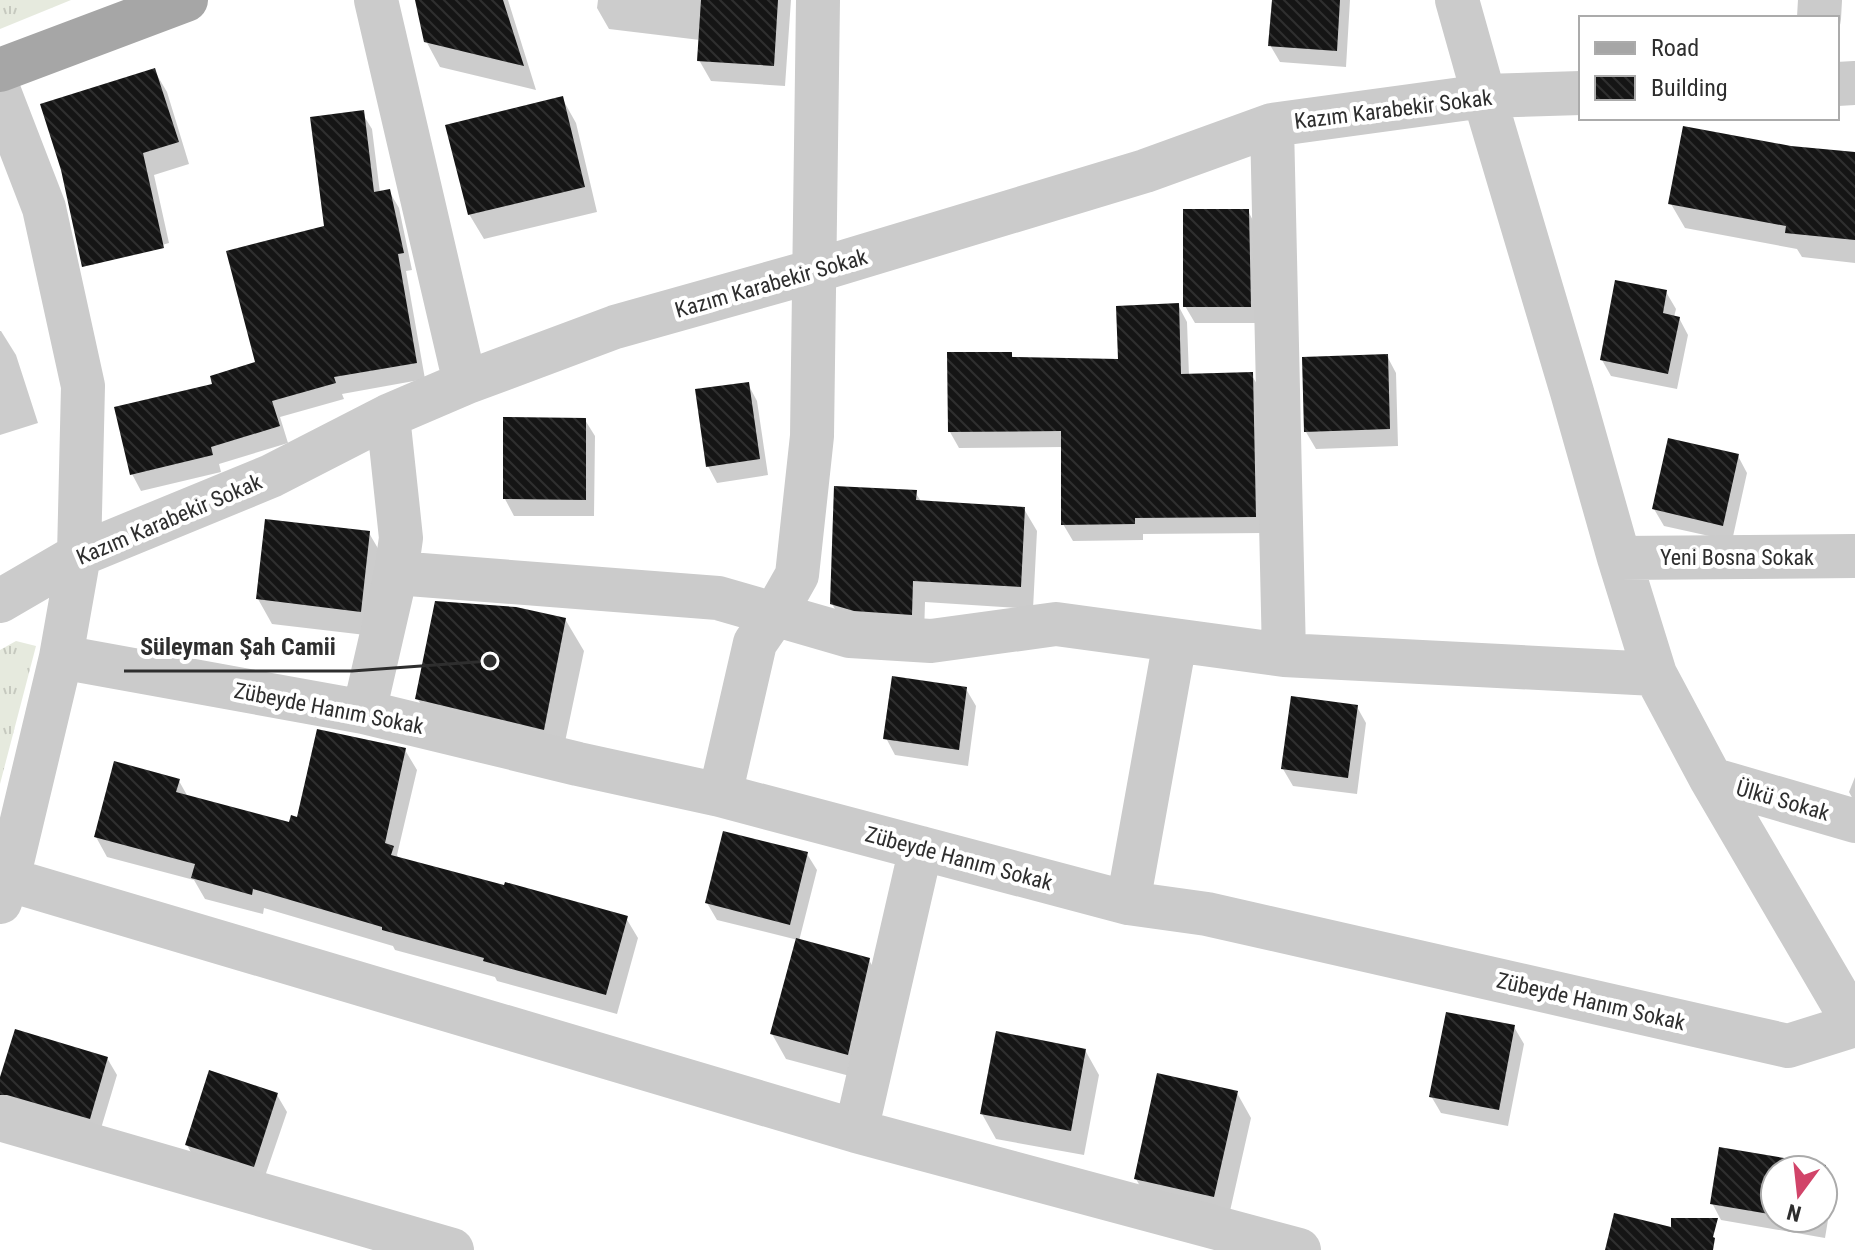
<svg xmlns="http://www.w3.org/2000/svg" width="1855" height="1250" font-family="'Roboto Condensed',sans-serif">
<defs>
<pattern id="grass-tufts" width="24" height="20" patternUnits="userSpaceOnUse" patternTransform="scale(2)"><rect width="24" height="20" fill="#e6eade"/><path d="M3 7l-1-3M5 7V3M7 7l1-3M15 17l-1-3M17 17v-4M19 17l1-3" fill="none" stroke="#c6c9bf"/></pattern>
<pattern id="building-back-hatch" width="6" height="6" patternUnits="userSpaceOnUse" patternTransform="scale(2)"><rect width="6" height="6" fill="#151515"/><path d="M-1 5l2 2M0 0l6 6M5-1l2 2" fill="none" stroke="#2f2f2f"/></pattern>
</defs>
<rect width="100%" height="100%" fill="#fff"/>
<path fill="url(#grass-tufts)" d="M 0,0 L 71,0 L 0,29 Z
M 16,641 L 36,646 L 0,784 L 0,650 Z"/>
<path fill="#0003" fill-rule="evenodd" d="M 417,0 L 508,0 L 536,90 L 440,67 L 426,41 Z
M 598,0 L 791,0 L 785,86 L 711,81 L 699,60 L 700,40 L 609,29 L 597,8 Z
M 1274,0 L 1350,0 L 1346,67 L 1280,62 L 1270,45 Z
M 154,70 L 167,92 L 189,164 L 154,175 L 169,243 L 92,265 L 79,243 Z
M 562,98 L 576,123 L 597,212 L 484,239 L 469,214 Z
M 362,113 L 372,129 L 380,193 L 389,191 L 399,208 L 412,270 L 406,271 L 425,379 L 342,394 L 344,399 L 280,417 L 288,443 L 219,464 L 221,472 L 141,491 L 132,474 L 215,385 L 258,363 L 326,228 Z
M 1791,148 L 1855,154 L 1855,263 L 1802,257 L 1797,249 L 1685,228 L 1671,204 Z
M 1248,211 L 1257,228 L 1260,323 L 1195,323 L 1185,306 Z
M 1666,292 L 1676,309 L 1674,317 L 1679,318 L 1688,335 L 1677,389 L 1611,376 L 1602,360 Z
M 1178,305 L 1187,322 L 1189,376 L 1251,374 L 1261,391 L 1264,533 L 1143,534 L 1143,540 L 1073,541 L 1063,524 L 1063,447 L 959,448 L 950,432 L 1011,354 L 1014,359 L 1120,361 Z
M 0,331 L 1,331 L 16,355 L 38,423 L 0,435 Z
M 1387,356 L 1396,373 L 1398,446 L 1316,449 L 1306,432 Z
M 748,384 L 757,401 L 768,475 L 717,483 L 708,466 Z
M 585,420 L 595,436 L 594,516 L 514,516 L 505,499 Z
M 1738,456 L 1747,473 L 1732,541 L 1664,526 L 1654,509 Z
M 915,492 L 922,503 L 1024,509 L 1037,531 L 1033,609 L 925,602 L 924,636 L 845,626 L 832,604 Z
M 369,533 L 383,557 L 374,636 L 272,624 L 258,599 Z
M 565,619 L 584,651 L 561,761 L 436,730 L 417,698 Z
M 966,689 L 976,706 L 968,766 L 895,755 L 886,738 Z
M 1357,707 L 1366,723 L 1357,794 L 1293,786 L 1283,769 Z
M 405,750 L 417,770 L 397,855 L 399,859 L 626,918 L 638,938 L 617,1014 L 497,981 L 495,977 L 395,950 L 393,946 L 264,908 L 263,914 L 205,899 L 194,880 L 107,857 L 96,837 L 179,781 L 188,797 L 290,824 Z
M 1855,777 L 1855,803 L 1849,792 Z
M 807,854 L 817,870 L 799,941 L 869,960 L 883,984 L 861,1079 L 786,1059 L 772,1034 L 798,940 L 717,920 L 707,903 Z
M 1514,1027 L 1524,1044 L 1508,1126 L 1441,1113 L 1431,1096 Z
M 1085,1050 L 1099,1075 L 1084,1155 L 996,1139 L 982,1114 Z
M 107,1058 L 117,1075 L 99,1135 L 0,1099 L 0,1084 Z
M 1237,1093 L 1251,1118 L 1228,1220 L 1150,1204 L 1136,1179 Z
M 277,1095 L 287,1112 L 263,1182 L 196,1162 L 187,1145 Z
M 1720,1149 L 1825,1167 L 1834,1184 L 1825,1238 L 1721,1220 L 1712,1203 ZM 1775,1170 L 1823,1170 L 1823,1218 L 1775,1218 Z"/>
<path fill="url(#building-back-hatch)" d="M 415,0 L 503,0 L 524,66 L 424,42 Z
M 701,0 L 778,0 L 774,66 L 697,61 Z
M 1272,0 L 1340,0 L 1337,51 L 1268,46 Z
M 155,68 L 179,142 L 143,153 L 164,248 L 82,267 L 61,170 L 40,104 Z
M 563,96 L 585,187 L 468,215 L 445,125 Z
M 364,110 L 374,192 L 390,189 L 404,253 L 398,254 L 417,363 L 334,377 L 336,383 L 272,401 L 280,426 L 211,447 L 213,455 L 130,475 L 114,407 L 212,384 L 210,376 L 255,362 L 226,251 L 324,226 L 310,117 Z
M 1683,126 L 1791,146 L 1855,152 L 1855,240 L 1785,233 L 1786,226 L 1668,204 Z
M 1183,209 L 1249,209 L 1251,307 L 1183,307 Z
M 1615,280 L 1667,290 L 1663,313 L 1680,317 L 1668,374 L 1600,360 Z
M 1179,303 L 1181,374 L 1253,372 L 1256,517 L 1135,518 L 1135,524 L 1061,525 L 1061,431 L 948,432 L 947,352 L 1012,352 L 1012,357 L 1118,359 L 1116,306 Z
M 1388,354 L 1390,429 L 1304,432 L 1302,357 Z
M 749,382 L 760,459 L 706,467 L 695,389 Z
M 503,417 L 586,418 L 586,500 L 503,499 Z
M 1668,438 L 1739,454 L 1723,526 L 1652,509 Z
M 834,486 L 917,490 L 916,500 L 1025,507 L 1021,587 L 913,581 L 912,615 L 854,611 L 830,604 Z
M 265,519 L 370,531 L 361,612 L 256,599 Z
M 435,601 L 516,607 L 566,618 L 544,730 L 415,699 Z
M 892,676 L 967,687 L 959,750 L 883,739 Z
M 1291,696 L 1358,705 L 1348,778 L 1281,769 Z
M 317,729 L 406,748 L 385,843 L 394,846 L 391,855 L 504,885 L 505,882 L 628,916 L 606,995 L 483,961 L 484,958 L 382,930 L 382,927 L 253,889 L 252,895 L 191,878 L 195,864 L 94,837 L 114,761 L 180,779 L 176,792 L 289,822 L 291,815 L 297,817 Z
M 723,831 L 808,852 L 790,925 L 705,903 Z
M 796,938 L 870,958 L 848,1055 L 770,1034 Z
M 1446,1012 L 1515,1025 L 1499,1110 L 1429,1097 Z
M 15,1029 L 108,1057 L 90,1119 L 7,1095 L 0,1095 L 0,1077 Z
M 996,1031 L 1086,1049 L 1071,1131 L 980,1114 Z
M 209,1070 L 278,1093 L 254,1167 L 185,1145 Z
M 1157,1073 L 1238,1091 L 1214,1197 L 1134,1179 Z
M 1719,1147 L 1826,1165 L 1823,1183 L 1823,1170 L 1775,1170 L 1775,1215 L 1710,1204 Z
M 1614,1213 L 1671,1227 L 1671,1218 L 1718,1218 L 1713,1237 L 1715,1238 L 1713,1250 L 1605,1250 Z"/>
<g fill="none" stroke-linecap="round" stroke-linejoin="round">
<path stroke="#cbcbcb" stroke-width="44" d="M 376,0 L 465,383
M 1457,0 L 1484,96 L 1572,392 L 1619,558 L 1655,674 L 1711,779 L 1855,1025
M 1819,18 L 1820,0
M 1837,84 L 1855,83
M 0,94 L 44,208 L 83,386 L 79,555 L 61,657 L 8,879 L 0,902
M 1272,125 L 1284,655
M 1619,558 L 1855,556
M 396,573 L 718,598 L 850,636 L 931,641 L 1056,624 L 1284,655 L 1655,674
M 0,601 L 79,555 L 271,476 L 388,416 L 465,383 L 615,327 L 814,271 L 1145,171 L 1272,125 L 1484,96 L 1581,93
M 61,657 L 364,712 L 578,764 L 720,795 L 1128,903 L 1207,914 L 1788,1046 L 1855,1025
M 364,712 L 396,573 L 401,538 L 388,416
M 1711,779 L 1855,821
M 720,795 L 755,643 L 775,614 L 797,575 L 812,436 L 818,0
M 0,877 L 856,1131 L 1299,1250
M 1128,903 L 1175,641
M 0,1119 L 452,1250
M 856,1131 L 921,848"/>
<path stroke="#a6a6a6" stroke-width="44" d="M 0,70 L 186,0"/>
</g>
<g text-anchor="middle" stroke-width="8" stroke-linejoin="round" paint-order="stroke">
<g font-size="22" fill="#2e2e2e" stroke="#fff">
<text transform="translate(1393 109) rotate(-7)" y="8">Kazım Karabekir Sokak</text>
<text transform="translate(771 283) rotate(-16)" y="8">Kazım Karabekir Sokak</text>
<text transform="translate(169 519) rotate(-23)" y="8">Kazım Karabekir Sokak</text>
<text x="1737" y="565">Yeni Bosna Sokak</text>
<text transform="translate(329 708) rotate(11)" y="8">Zübeyde Hanım Sokak</text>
<text transform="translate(1783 800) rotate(16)" y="8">Ülkü Sokak</text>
<text transform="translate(959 858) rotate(15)" y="8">Zübeyde Hanım Sokak</text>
<text transform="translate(1591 1001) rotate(13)" y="8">Zübeyde Hanım Sokak</text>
</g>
</g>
<path fill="none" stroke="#2e2e2e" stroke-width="3" d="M490 661L352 671H124"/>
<circle fill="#2e2e2e" stroke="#fff" stroke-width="3" cx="490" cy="661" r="8"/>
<g font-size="24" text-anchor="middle" font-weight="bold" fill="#2e2e2e" stroke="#fff" stroke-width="8" stroke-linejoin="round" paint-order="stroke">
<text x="238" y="655">Süleyman Şah Camii</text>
</g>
<rect x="1579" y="16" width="260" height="104" fill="#ffffff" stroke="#ababab" stroke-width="2"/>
<rect x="1595" y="42" width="40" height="12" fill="#a6a6a6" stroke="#ababab" stroke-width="2"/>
<text x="1651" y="56" font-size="24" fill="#2e2e2e">Road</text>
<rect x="1595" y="76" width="40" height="24" fill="url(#building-back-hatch)" stroke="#ababab" stroke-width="2"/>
<text x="1651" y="96" font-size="24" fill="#2e2e2e">Building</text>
<g transform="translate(1799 1194) rotate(195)"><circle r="38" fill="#ffffff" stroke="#ababab" stroke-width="2"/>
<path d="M0-6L14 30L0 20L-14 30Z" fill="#d14469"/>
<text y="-12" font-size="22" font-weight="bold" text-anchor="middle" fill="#2e2e2e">N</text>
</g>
</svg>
